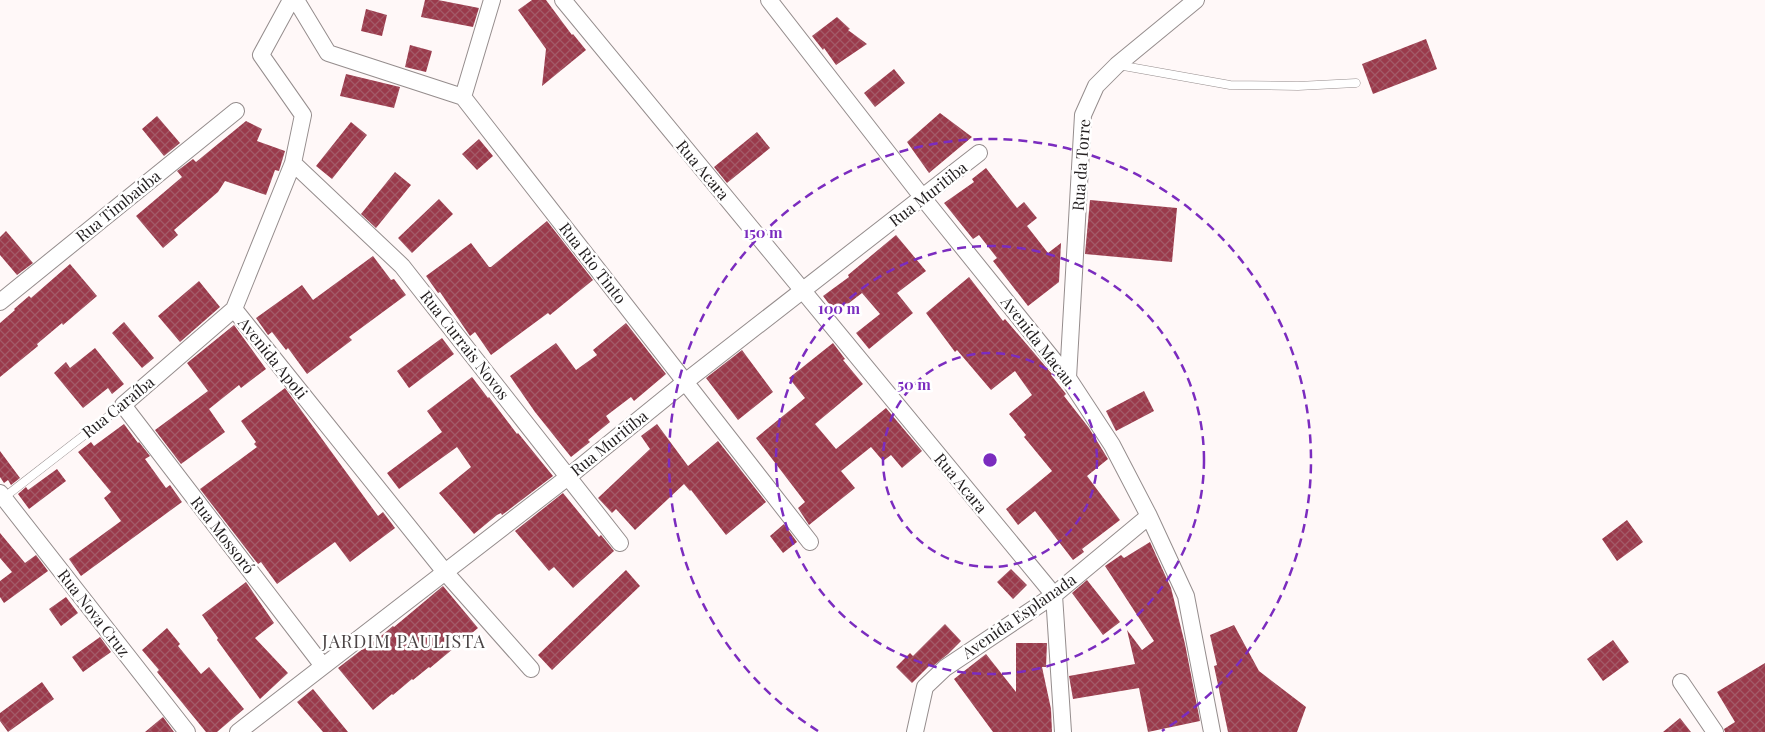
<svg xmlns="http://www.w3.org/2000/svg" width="1765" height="732" font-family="'Playfair Display',serif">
<defs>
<pattern id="building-cross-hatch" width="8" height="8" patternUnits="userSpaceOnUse" patternTransform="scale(1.25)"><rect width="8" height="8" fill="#9a3a4b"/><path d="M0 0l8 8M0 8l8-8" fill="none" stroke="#a35a68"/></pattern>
</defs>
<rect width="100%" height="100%" fill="#fff8f8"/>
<path fill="url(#building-cross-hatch)" d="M 425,0 L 438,0 L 479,8 L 473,27 L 421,17 Z
M 532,0 L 546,0 L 572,35 L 573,34 L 586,50 L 542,86 L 546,49 L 518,10 Z
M 366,9 L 387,15 L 382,36 L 361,31 Z
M 837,17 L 850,29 L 848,30 L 867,44 L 836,65 L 824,48 L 823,50 L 812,36 Z
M 1426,39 L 1437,69 L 1373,94 L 1362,64 Z
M 410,45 L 432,51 L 426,72 L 405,67 Z
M 894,69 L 905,83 L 875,107 L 864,93 Z
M 346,74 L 400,87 L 394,108 L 340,96 Z
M 940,113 L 972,137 L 929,173 L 907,142 Z
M 157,116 L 180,143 L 164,156 L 142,129 Z
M 246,121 L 262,129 L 257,141 L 285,151 L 279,171 L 275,170 L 266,195 L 225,181 L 218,192 L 174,230 L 178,235 L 163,248 L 136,216 L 182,177 L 177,171 L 193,159 L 196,162 Z
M 351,122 L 367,135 L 332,179 L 316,166 Z
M 757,132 L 770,148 L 727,183 L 714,167 Z
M 479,139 L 493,156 L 477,170 L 462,154 Z
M 986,168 L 1017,208 L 1024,202 L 1037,218 L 1027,226 L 1048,253 L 1061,243 L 1059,282 L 1028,306 L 993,261 L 997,258 L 979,235 L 973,239 L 944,203 L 974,182 L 972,179 Z
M 395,172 L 411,185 L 376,228 L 361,214 Z
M 439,199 L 453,214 L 412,253 L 398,238 Z
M 1090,200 L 1177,208 L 1172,262 L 1085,254 Z
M 547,221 L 593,280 L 550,315 L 548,313 L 491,355 L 475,332 L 470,336 L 440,292 L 438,293 L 426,276 L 471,243 L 489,267 L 491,267 Z
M 6,231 L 33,263 L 17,275 L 0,255 L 0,237 Z
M 896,235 L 926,271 L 897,293 L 913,313 L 869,349 L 856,333 L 880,314 L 862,293 L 836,313 L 823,296 L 849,277 L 848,275 Z
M 373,256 L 391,280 L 394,279 L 406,295 L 349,337 L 352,340 L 307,374 L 288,348 L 286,350 L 272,332 L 268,335 L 256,318 L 302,285 L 313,300 Z
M 70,264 L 97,296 L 63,325 L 62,323 L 37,344 L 38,346 L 0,377 L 0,323 L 15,310 L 14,309 L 29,296 L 31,298 Z
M 969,277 L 1003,321 L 1005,319 L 1052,374 L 1051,375 L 1066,394 L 1064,396 L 1089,428 L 1108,459 L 1087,476 L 1120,520 L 1082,549 L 1084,552 L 1073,560 L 1035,511 L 1018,525 L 1006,509 L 1052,471 L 1024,437 L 1026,435 L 1009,414 L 1032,395 L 1015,371 L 991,390 L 957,350 L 955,352 L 926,313 Z
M 199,281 L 220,307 L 180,342 L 158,316 Z
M 124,322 L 154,358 L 142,368 L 112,333 Z
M 626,323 L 666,374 L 634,401 L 631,397 L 606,416 L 610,422 L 588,440 L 590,442 L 571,457 L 535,412 L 510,376 L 556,343 L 576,370 L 597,355 L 593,350 Z
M 234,325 L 266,369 L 241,388 L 239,385 L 209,409 L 225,432 L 181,464 L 155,430 L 208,391 L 187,363 Z
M 442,338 L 454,354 L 409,388 L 397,371 Z
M 833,343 L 845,359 L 843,360 L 863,384 L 815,424 L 836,449 L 886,408 L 922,451 L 902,468 L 891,455 L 883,461 L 871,447 L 841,471 L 855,488 L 809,525 L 798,508 L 805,502 L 756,438 L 805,398 L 789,378 Z
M 95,348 L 124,384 L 112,394 L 108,388 L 83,408 L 54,373 L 66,362 L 70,368 Z
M 742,350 L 773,392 L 738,420 L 706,378 Z
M 472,377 L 488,398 L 489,397 L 517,434 L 518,433 L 553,476 L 502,515 L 501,513 L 497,515 L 474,534 L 439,493 L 471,467 L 457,447 L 399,489 L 387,473 L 442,432 L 427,411 Z
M 285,388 L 378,516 L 383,512 L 395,528 L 350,562 L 335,542 L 277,584 L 261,562 L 258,564 L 244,546 L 200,489 L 257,447 L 254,444 L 256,442 L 241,421 Z
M 1144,391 L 1154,411 L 1116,431 L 1106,411 Z
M 124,424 L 138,443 L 139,442 L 150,456 L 145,459 L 166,488 L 170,485 L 182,502 L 81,576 L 69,559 L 121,521 L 104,498 L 111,492 L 78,452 L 91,442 L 94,446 Z
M 657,424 L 688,466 L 718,441 L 766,502 L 726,535 L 691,490 L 690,491 L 684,484 L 635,530 L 616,509 L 612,513 L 598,498 L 650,449 L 641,436 Z
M 0,451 L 20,478 L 11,485 L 8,480 L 4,483 L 0,477 Z
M 57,469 L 66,481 L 29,509 L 18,494 L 26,487 L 28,490 Z
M 563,493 L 599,537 L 601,535 L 614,551 L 573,588 L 554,567 L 549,571 L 515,531 Z
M 1627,520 L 1643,542 L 1617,561 L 1602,539 Z
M 784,524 L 797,542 L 783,553 L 770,536 Z
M 0,533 L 25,563 L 36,555 L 48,571 L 4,603 L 0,597 L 0,581 L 12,572 L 0,558 Z
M 1150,542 L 1171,588 L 1185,644 L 1200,721 L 1148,732 L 1139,688 L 1073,699 L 1069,676 L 1135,664 L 1127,630 L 1142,650 L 1154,641 L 1105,566 L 1121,555 L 1124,558 Z
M 1011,569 L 1027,585 L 1013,599 L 997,582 Z
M 626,570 L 640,586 L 552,670 L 538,655 Z
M 1087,580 L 1120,622 L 1103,635 L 1072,593 Z
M 246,582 L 274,623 L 255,638 L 288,673 L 260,699 L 217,640 L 218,638 L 202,615 Z
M 443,586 L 478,628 L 430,668 L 429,667 L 413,680 L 412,679 L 393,695 L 392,694 L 373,710 L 338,668 L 373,641 L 374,642 L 393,626 L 394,627 Z
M 66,597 L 78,613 L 61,626 L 49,609 Z
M 945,624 L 961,641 L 948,654 L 932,667 L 930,665 L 912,683 L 896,667 L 910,653 L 913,656 Z
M 1234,625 L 1259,671 L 1306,707 L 1297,732 L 1228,732 L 1214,666 L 1217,665 L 1210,635 Z
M 167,628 L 180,644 L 178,646 L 201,674 L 209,667 L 244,709 L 217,732 L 206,732 L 157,672 L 159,670 L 142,650 Z
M 100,637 L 111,652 L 83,672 L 72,657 Z
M 1613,640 L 1629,662 L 1603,681 L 1587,659 Z
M 1016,643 L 1047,643 L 1046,667 L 1042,667 L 1051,709 L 1052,732 L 993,732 L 954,679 L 986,654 L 1016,692 Z
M 1765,663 L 1765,732 L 1725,732 L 1724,729 L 1735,722 L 1717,692 Z
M 42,682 L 54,699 L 8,732 L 0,721 L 0,713 Z
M 313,689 L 348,732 L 323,732 L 297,702 Z
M 163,717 L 174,732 L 145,732 Z
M 1680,718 L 1691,732 L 1663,732 Z"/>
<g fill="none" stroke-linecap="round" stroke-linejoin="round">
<defs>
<path id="lane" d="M 1118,65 L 1230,85 L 1298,86 L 1356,83
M 2,499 L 123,405"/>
<path id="street" d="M 291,0 L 261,55 L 303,115 L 293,163 L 234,309 L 445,572 L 531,669
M 296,0 L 328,53 L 463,97 L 810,542
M 563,0 L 1054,595 L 1063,732
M 769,0 L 923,198 L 1068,378 L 1112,445 L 1149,516 L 1186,596 L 1212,732
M 463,97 L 492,0
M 293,163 L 402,266 L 620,543
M 0,302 L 236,111
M 234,309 L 123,405 L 323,666
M 1068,378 L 1083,115 L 1096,86 L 1117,65 L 1196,0
M 0,493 L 187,732
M 1681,682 L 1715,732
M 238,732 L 568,477 L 685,382 L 979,153
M 915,732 L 925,687 L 945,668 L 1054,595 L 1149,516"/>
</defs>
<use href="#lane" stroke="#958d8d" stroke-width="9"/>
<use href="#street" stroke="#958d8d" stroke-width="18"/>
<use href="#lane" stroke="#fff" stroke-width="8"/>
<use href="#street" stroke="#fff" stroke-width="16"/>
</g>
<g fill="none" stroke="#7b2cbf" stroke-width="2.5" stroke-dasharray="9 6">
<circle cx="990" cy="460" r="107"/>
<circle cx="990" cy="460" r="214"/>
<path d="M818 731A321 321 0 1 1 1162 731"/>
</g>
<g text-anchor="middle" stroke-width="5" stroke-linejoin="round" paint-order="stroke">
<g font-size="16" fill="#252122" stroke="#fff">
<text transform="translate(1081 165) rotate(-86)" y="6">Rua da Torre</text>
<text transform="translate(703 170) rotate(50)" y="6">Rua Acara</text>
<text transform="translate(928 194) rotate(-38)" y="6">Rua Muritiba</text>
<text transform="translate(118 206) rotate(-39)" y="6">Rua Timbaúba</text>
<text transform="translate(593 263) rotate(52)" y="6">Rua Rio Tinto</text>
<text transform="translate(1038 341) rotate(52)" y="6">Avenida Macau</text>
<text transform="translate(465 345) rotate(52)" y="6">Rua Currais Novos</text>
<text transform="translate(273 358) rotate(51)" y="6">Avenida Apoti</text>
<text transform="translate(118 407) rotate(-39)" y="6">Rua Caraíba</text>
<text transform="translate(609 443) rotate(-39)" y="6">Rua Muritiba</text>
<text transform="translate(961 483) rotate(50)" y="6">Rua Acara</text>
<text transform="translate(223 535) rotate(52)" y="6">Rua Mossoró</text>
<text transform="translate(94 613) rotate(52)" y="6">Rua Nova Cruz</text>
<text transform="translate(1019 616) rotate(-35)" y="6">Avenida Esplanada</text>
</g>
<g font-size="18" letter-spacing="1" fill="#4b4445" stroke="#fff">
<text x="404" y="648">JARDIM PAULISTA</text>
</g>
</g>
<circle cx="990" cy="460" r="8" fill="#7b2cbf" stroke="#fff" stroke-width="2.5"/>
<g font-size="15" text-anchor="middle" font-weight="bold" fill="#7b2cbf" stroke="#fff" stroke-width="5" stroke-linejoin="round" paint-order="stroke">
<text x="763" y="238">150 m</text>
<text x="839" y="314">100 m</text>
<text x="914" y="390">50 m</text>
</g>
</svg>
